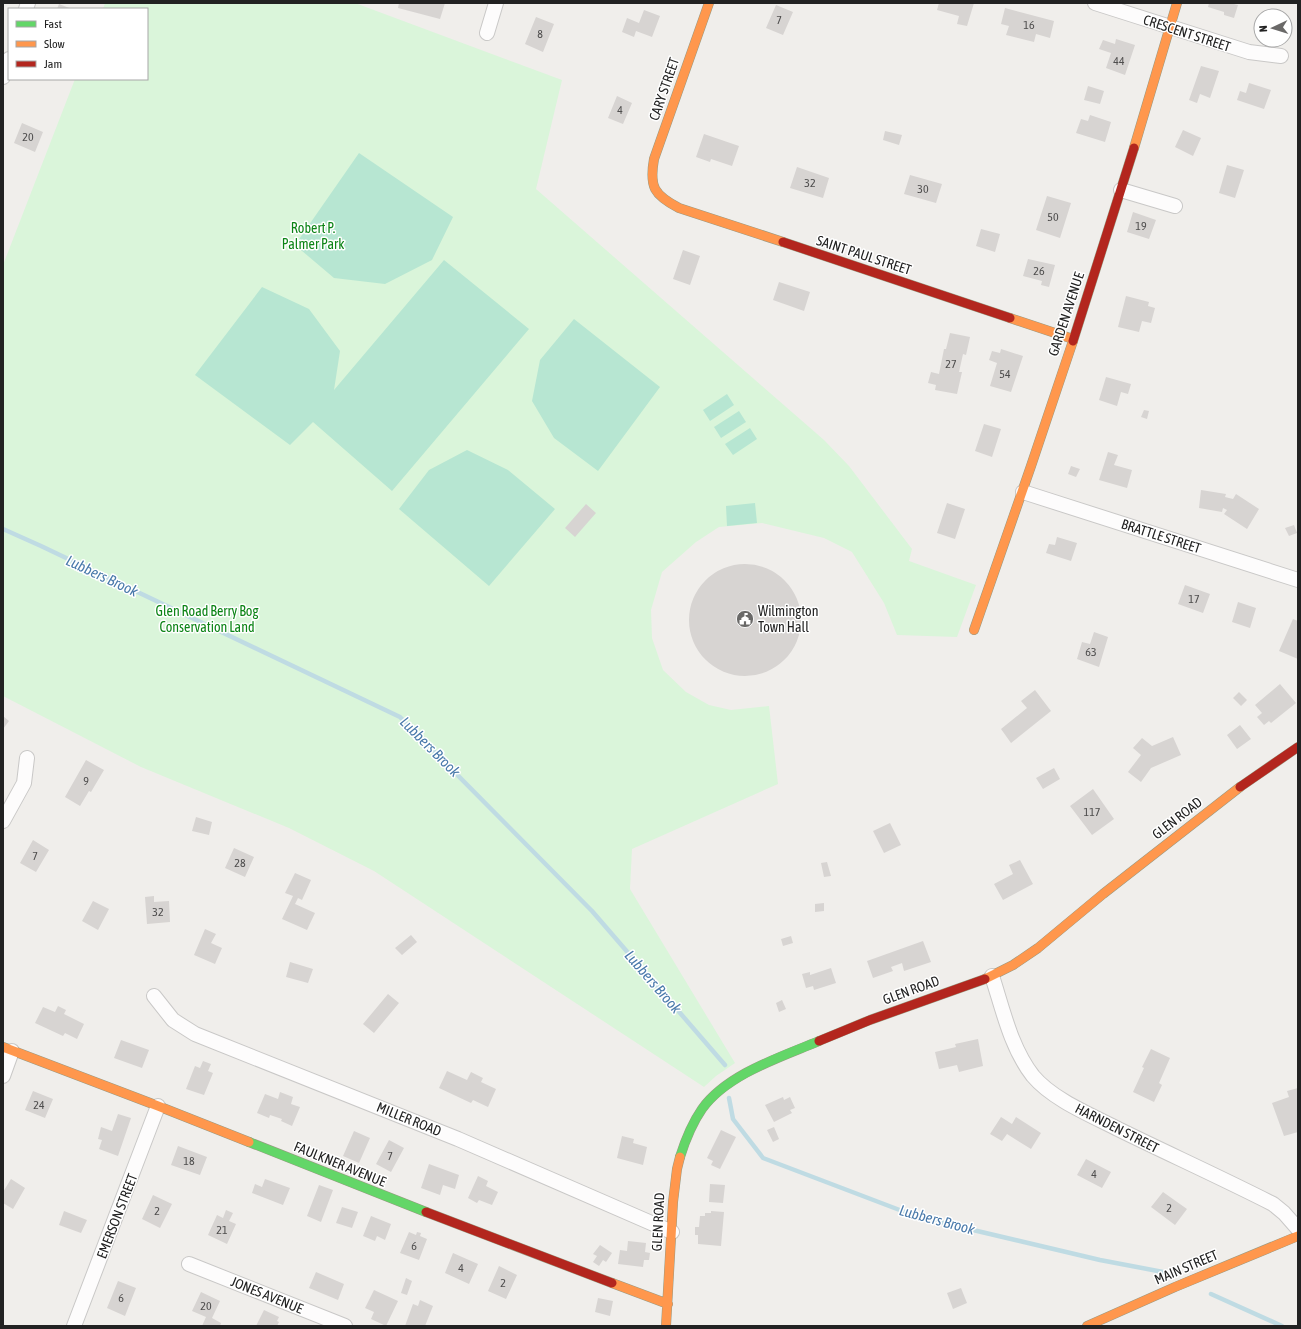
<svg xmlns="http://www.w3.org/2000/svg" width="1301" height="1329" font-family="'Asap Condensed',sans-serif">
<rect width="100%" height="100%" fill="#f0eeeb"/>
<path fill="#daf5da" d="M 105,3 L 355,3 L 562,80 L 536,189 L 824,440 L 849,466 L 912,549 L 909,561 L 976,585 L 957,637 L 897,635 L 884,603 L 852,552 L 824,538 L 762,523 L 719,527 L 696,542 L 662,572 L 651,610 L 652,638 L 663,670 L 686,692 L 709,705 L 731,710 L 769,706 L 778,784 L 632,849 L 630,889 L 735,1063 L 716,1076 L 704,1087 L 374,871 L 289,828 L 141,767 L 3,696 L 3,265 L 75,79 L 147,79 L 147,9 L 103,9 Z"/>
<path fill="#b7e6d2" d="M 359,153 L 453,217 L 432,260 L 385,284 L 334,278 L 295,245 Z
M 444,260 L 529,329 L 392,491 L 313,422 L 290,445 L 195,375 L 262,287 L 309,309 L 340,351 L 334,390 Z
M 574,319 L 660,387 L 598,471 L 554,438 L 532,401 L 540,360 Z
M 727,394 L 734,405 L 710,421 L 703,410 Z
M 739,411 L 746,422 L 721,438 L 714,427 Z
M 750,428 L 757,439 L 733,455 L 725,444 Z
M 467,450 L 508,470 L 555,509 L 489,586 L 399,509 L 429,470 Z
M 755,503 L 757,523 L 727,526 L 726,506 Z"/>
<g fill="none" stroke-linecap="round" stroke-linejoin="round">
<path stroke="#bfdbe3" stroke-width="4.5" d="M 3,529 L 41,546 L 400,717 L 592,911 L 725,1065
M 729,1098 L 733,1119 L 763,1158 L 918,1217 L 1100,1260 L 1163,1272
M 1211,1294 L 1282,1326"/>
</g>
<path fill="#d7d4d2" d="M 399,3 L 445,3 L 440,19 L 398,8 Z
M 939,3 L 974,3 L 967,26 L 957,24 L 959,16 L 937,10 Z
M 1209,3 L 1230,3 L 1238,5 L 1234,18 L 1224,15 L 1224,12 L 1208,7 Z
M 59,4 L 72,9 L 57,9 Z
M 776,5 L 793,12 L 783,35 L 766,28 Z
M 1005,8 L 1054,21 L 1050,38 L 1036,34 L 1034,42 L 1006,35 L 1009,26 L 1001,24 Z
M 644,10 L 660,16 L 652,37 L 636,31 L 634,37 L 622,32 L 627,18 L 639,23 Z
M 536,17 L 554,24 L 543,52 L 525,44 Z
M 1116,39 L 1135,45 L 1125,75 L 1106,68 L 1111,53 L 1099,49 L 1103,40 L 1115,44 Z
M 1201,66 L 1219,71 L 1210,98 L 1200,94 L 1197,103 L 1189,100 Z
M 1249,83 L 1271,90 L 1264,109 L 1237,100 L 1240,91 L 1246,93 Z
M 1088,86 L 1104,91 L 1100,104 L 1084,100 Z
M 617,96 L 632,103 L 623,124 L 608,118 Z
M 1090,115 L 1111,122 L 1105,142 L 1076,133 L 1081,119 L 1088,121 Z
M 22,123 L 43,132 L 35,152 L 14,143 Z
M 1183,130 L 1201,138 L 1193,156 L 1175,147 Z
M 885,131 L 902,135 L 899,145 L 883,140 Z
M 704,134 L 739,146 L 732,166 L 711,159 L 710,162 L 696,157 Z
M 1227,165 L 1244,170 L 1235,198 L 1219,193 Z
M 797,167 L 829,178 L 823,198 L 790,188 Z
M 910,175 L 942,184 L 936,203 L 904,194 Z
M 1047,196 L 1071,203 L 1060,238 L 1036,230 Z
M 1133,212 L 1156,220 L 1149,239 L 1127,232 Z
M 981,229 L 1000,234 L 995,252 L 976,246 Z
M 683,250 L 700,256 L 690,285 L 673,279 Z
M 1028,259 L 1055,265 L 1049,287 L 1041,285 L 1042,281 L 1023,276 Z
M 779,282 L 810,292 L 804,311 L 773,300 Z
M 1126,296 L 1149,302 L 1148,306 L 1155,308 L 1151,323 L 1142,321 L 1139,332 L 1118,327 Z
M 950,333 L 970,337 L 966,355 L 963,354 L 959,372 L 962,372 L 957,394 L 935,390 L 936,385 L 928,383 L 931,372 L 939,374 L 944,349 L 946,349 Z
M 1001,349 L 1023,356 L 1011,392 L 990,386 L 997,363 L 989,360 L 992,351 L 1000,353 Z
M 1106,377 L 1131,384 L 1128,394 L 1121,392 L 1117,406 L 1099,400 Z
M 1144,410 L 1149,411 L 1147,419 L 1141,417 Z
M 984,424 L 1001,429 L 992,457 L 975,451 Z
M 1108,452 L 1118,455 L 1114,465 L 1132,470 L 1127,488 L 1099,480 Z
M 1071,466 L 1080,469 L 1076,477 L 1068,474 Z
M 1201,490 L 1226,494 L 1225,497 L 1233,499 L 1236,494 L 1259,509 L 1247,529 L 1224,514 L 1227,510 L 1223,508 L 1222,512 L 1199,508 Z
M 947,503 L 965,509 L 955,539 L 937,533 Z
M 586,504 L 596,513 L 575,537 L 565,528 Z
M 1294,525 L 1297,533 L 1289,536 L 1285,528 Z
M 1057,537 L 1077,543 L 1071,561 L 1046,553 L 1049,544 L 1055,545 Z
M689 620a56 56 0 1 1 112 0a56 56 0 1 1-112 0Z
M 1185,585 L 1210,594 L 1203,613 L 1178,604 Z
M 1238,602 L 1256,608 L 1250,628 L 1232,622 Z
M 1293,619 L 1298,621 L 1298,659 L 1279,651 Z
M 1094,632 L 1108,637 L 1099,667 L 1077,659 L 1082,642 L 1090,644 Z
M 1280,684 L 1296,703 L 1271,723 L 1269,721 L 1264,725 L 1257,717 L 1262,713 L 1255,705 Z
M 1035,690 L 1051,711 L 1011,743 L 1001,729 L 1027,708 L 1021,701 Z
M 1239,692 L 1247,700 L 1241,706 L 1233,698 Z
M 3,716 L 9,721 L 3,729 Z
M 1240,725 L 1251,739 L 1237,749 L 1227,735 Z
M 1173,737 L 1181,755 L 1151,768 L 1141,782 L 1128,772 L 1141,755 L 1133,748 L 1142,738 L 1152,746 Z
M 86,760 L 104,770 L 91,792 L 89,791 L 80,806 L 65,797 Z
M 1054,768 L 1060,779 L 1043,789 L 1036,778 Z
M 1093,789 L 1114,819 L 1092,835 L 1070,806 Z
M 196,817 L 212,822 L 209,835 L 192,831 Z
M 890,823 L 901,845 L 884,853 L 873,831 Z
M 33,840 L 49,850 L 36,872 L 20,863 Z
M 234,848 L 254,857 L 245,877 L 225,868 Z
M 1020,860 L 1033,884 L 1003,900 L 994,884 L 1013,874 L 1009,865 Z
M 827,862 L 831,876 L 824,877 L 821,863 Z
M 295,873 L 311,880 L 302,900 L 298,898 L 295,904 L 315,913 L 307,930 L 282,919 L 293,896 L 285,893 Z
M 154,896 L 154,902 L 169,901 L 170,922 L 147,924 L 145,897 Z
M 93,901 L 109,909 L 98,930 L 82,921 Z
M 824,903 L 824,911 L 815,912 L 815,904 Z
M 205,929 L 216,934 L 211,943 L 222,948 L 215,964 L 194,955 Z
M 411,935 L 417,942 L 402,955 L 395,948 Z
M 791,936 L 793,943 L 783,946 L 781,939 Z
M 923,941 L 931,962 L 904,971 L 902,963 L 891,967 L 893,971 L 873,978 L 867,961 Z
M 290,962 L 313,969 L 308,983 L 286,977 Z
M 831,968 L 836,983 L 814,990 L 813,986 L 806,988 L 802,974 L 810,972 L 810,975 Z
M 388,994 L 399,1003 L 374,1033 L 363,1024 Z
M 782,1000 L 786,1009 L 779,1012 L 776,1003 Z
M 58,1006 L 66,1010 L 64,1014 L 84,1024 L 77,1039 L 65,1033 L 63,1036 L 35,1023 L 43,1007 L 55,1012 Z
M 978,1039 L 983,1066 L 959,1072 L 957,1065 L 939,1069 L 935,1052 L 956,1047 L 955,1044 Z
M 121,1040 L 149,1050 L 142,1068 L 114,1058 Z
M 1151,1049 L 1170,1058 L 1159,1083 L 1162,1085 L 1154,1102 L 1133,1092 L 1144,1068 L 1142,1067 Z
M 203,1061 L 211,1064 L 208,1071 L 213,1073 L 204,1095 L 186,1089 L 195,1066 L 200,1068 Z
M 447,1071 L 467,1080 L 471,1072 L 483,1078 L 481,1082 L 496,1089 L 488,1107 L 473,1100 L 471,1103 L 439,1088 Z
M 1298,1088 L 1298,1132 L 1284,1136 L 1272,1103 L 1289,1097 L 1287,1091 Z
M 33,1091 L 53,1099 L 45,1118 L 25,1110 Z
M 280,1092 L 293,1097 L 291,1104 L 300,1107 L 292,1126 L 281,1121 L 282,1119 L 270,1115 L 269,1118 L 257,1113 L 265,1094 L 278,1099 Z
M 783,1097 L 784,1100 L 790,1097 L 795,1108 L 790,1110 L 792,1113 L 774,1122 L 765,1105 Z
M 118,1114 L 131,1118 L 118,1156 L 99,1149 L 102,1140 L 98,1139 L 101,1127 L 112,1131 Z
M 1001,1117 L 1012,1124 L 1016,1117 L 1041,1133 L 1031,1149 L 1007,1134 L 1002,1141 L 990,1134 Z
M 774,1127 L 779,1139 L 773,1142 L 767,1130 Z
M 721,1130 L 736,1137 L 720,1169 L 711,1165 L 713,1161 L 707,1158 Z
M 354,1131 L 370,1138 L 359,1163 L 343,1156 Z
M 622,1136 L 634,1139 L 633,1143 L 647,1147 L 643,1165 L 617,1158 Z
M 389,1140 L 404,1148 L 391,1172 L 376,1164 Z
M 178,1146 L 207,1157 L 200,1175 L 171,1165 Z
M 1086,1159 L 1111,1172 L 1102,1188 L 1077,1175 Z
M 429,1164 L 459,1175 L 455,1189 L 443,1185 L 440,1195 L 421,1188 Z
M 478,1176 L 488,1181 L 486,1186 L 498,1192 L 492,1205 L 479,1200 L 477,1203 L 468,1198 Z
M 11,1179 L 25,1188 L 13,1209 L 3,1203 L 3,1192 Z
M 265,1179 L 290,1188 L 283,1205 L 252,1193 L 255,1184 L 262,1187 Z
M 710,1184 L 725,1185 L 723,1203 L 709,1202 Z
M 319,1185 L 333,1190 L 321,1222 L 307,1216 Z
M 1163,1192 L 1187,1209 L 1175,1225 L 1151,1207 Z
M 153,1195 L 172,1204 L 160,1228 L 142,1219 Z
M 342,1207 L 358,1212 L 352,1228 L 336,1223 Z
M 226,1210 L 233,1213 L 229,1221 L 236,1224 L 227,1244 L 208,1235 L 217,1215 L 223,1218 Z
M 64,1211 L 87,1220 L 81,1233 L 59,1225 Z
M 711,1211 L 724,1212 L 721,1246 L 698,1244 L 698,1235 L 695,1235 L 695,1227 L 699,1227 L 700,1216 L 705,1216 L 705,1213 L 711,1213 Z
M 371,1216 L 391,1224 L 385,1240 L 377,1236 L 375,1241 L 363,1236 Z
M 409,1232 L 416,1235 L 417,1232 L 421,1233 L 420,1236 L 427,1239 L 419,1260 L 400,1253 Z
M 628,1241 L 646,1243 L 645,1252 L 650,1253 L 649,1260 L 644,1260 L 643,1267 L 618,1264 L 620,1250 L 627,1251 Z
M 600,1245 L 612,1253 L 606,1262 L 603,1260 L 599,1266 L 593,1262 L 597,1256 L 593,1254 Z
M 453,1253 L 478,1264 L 469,1284 L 445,1273 Z
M 499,1266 L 517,1275 L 506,1299 L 488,1291 Z
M 316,1272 L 344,1284 L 338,1300 L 309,1288 Z
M 406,1278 L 412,1281 L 407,1295 L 401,1293 Z
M 118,1281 L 136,1288 L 125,1316 L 107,1308 Z
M 961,1288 L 967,1303 L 953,1309 L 947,1293 Z
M 374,1290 L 398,1301 L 386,1326 L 371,1319 L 374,1312 L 365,1308 Z
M 201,1292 L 220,1301 L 212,1318 L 221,1323 L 220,1326 L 202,1326 L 206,1317 L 192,1311 Z
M 598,1298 L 613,1301 L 610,1316 L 595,1312 Z
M 420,1300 L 433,1306 L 425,1326 L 405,1326 L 413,1304 L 418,1306 Z
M 264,1310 L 279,1317 L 277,1321 L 279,1322 L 277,1326 L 256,1326 Z"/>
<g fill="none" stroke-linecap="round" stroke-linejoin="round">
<defs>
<path id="street" d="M 1095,3 L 1249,52 L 1281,56
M 26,9 L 28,3
M 487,33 L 496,3
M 3,77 L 9,59
M 1121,190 L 1175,206
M 1023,492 L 1298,580
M 3,821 L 24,783 L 27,758
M 992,976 C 1003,1010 1011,1048 1033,1076 C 1053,1100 1093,1116 1120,1130 C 1171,1155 1222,1178 1273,1204 L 1284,1213 L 1298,1229
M 154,996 L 173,1020 L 195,1034 L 458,1139 L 672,1232
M 3,1076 L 12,1051
M 189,1264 L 345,1326
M 74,1326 L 158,1106"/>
<path id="fast" d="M 249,1142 L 426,1212
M 680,1157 C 685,1141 693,1122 702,1109 C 727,1074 781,1057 819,1041"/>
<path id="slow" d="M 709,3 L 654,159 C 649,187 654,195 679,208 L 783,242
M 1134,148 L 1177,3
M 1010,318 L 1073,339
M 974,630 L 1031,466 L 1073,341
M 985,979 L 1013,965 L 1038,948 L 1103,894 L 1240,787
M 3,1047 L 158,1106 L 249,1142
M 612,1283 L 668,1304
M 666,1326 L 673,1202 L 677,1169 L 680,1157
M 1087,1326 L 1175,1287 L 1298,1236"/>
<path id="jam" d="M 783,242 L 1010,318
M 1073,341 L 1134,148
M 1240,787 L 1298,747
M 819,1041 L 870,1020 L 985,979
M 426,1212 L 612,1283"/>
</defs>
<use href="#street" stroke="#c9c8c7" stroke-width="16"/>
<use href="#fast" stroke="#999a82" stroke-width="10"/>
<use href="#slow" stroke="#999a82" stroke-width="10"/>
<use href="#jam" stroke="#999a82" stroke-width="10"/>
<use href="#street" stroke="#fdfcfc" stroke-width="14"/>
<use href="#fast" stroke="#63d668" stroke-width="9"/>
<use href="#slow" stroke="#ff974d" stroke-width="9"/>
<use href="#jam" stroke="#b3261e" stroke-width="9"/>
</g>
<defs>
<symbol id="civic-disc" viewBox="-11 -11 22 22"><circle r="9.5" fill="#6a6968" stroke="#fff"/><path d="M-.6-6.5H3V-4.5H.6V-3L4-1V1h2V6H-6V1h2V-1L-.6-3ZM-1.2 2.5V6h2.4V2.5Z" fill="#fff"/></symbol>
</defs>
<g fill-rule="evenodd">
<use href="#civic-disc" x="735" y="609" width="20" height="20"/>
</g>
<g text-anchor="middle" stroke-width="3" stroke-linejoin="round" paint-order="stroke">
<g font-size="12" fill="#4f4e4e">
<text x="779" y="24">7</text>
<text x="1029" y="29">16</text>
<text x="540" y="38">8</text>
<text x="1119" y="65">44</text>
<text x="620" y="114">4</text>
<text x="28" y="141">20</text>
<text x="810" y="187">32</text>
<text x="923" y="193">30</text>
<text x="1053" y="221">50</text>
<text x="1141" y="230">19</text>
<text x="1039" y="275">26</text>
<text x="951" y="368">27</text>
<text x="1005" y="378">54</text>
<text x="1194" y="603">17</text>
<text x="1091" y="656">63</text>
<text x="86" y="785">9</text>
<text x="1092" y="816">117</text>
<text x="35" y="860">7</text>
<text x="240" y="867">28</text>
<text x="158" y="916">32</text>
<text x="39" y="1109">24</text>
<text x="390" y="1160">7</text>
<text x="189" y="1165">18</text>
<text x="1094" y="1178">4</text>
<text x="1169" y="1212">2</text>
<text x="157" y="1215">2</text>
<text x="222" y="1234">21</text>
<text x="414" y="1250">6</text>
<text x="461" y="1272">4</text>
<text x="503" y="1287">2</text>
<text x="121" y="1302">6</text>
<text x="206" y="1310">20</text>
</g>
<g font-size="14" fill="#222" stroke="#fff">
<text transform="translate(1187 33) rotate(18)" y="5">CRESCENT STREET</text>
<text transform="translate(664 89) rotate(-71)" y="5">CARY STREET</text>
<text transform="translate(864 255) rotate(18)" y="5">SAINT PAUL STREET</text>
<text transform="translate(1066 314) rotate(-72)" y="5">GARDEN AVENUE</text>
<text transform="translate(1161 536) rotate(18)" y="5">BRATTLE STREET</text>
<text transform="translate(1177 818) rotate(-38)" y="5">GLEN ROAD</text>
<text transform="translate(911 990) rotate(-20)" y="5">GLEN ROAD</text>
<text transform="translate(409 1119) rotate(22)" y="5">MILLER ROAD</text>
<text transform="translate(1117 1128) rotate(27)" y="5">HARNDEN STREET</text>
<text transform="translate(340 1164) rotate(22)" y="5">FAULKNER AVENUE</text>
<text transform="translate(117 1216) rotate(-69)" y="5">EMERSON STREET</text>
<text transform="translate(658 1222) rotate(-87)" y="5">GLEN ROAD</text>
<text transform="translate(1186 1267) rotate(-23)" y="5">MAIN STREET</text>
<text transform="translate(267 1295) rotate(22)" y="5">JONES AVENUE</text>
</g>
<g font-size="14" fill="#0c8416" stroke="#fff">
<text x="313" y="233">Robert P.<tspan x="313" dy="16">Palmer Park</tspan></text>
<text x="207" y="616">Glen Road Berry Bog<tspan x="207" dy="16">Conservation Land</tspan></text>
</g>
<g font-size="14" fill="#222" stroke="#fff" text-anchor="start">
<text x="758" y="616">Wilmington<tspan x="758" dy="16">Town Hall</tspan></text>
</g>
<g font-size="15" font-style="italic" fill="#4a7aab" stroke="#fff">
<text transform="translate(102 576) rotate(25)" y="5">Lubbers Brook</text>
<text transform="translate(430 747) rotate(45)" y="5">Lubbers Brook</text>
<text transform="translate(653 982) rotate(49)" y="5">Lubbers Brook</text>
<text transform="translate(937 1220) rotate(15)" y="5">Lubbers Brook</text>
</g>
</g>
<rect width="1301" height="1329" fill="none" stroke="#222222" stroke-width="8"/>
<rect x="8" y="8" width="140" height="72" fill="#ffffff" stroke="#a7a7a7"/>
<rect x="16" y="21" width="20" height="6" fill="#63d668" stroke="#a7a7a7"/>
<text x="44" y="28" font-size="12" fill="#222222">Fast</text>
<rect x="16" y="41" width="20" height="6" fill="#ff974d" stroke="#a7a7a7"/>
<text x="44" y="48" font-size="12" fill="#222222">Slow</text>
<rect x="16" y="61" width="20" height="6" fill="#b3261e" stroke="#a7a7a7"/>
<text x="44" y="68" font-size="12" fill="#222222">Jam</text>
<g transform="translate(1273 28) rotate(266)"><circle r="19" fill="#ffffff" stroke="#a7a7a7"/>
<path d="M0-3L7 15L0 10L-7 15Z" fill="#6a6968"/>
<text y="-6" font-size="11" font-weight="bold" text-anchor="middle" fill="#222222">N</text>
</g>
</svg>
